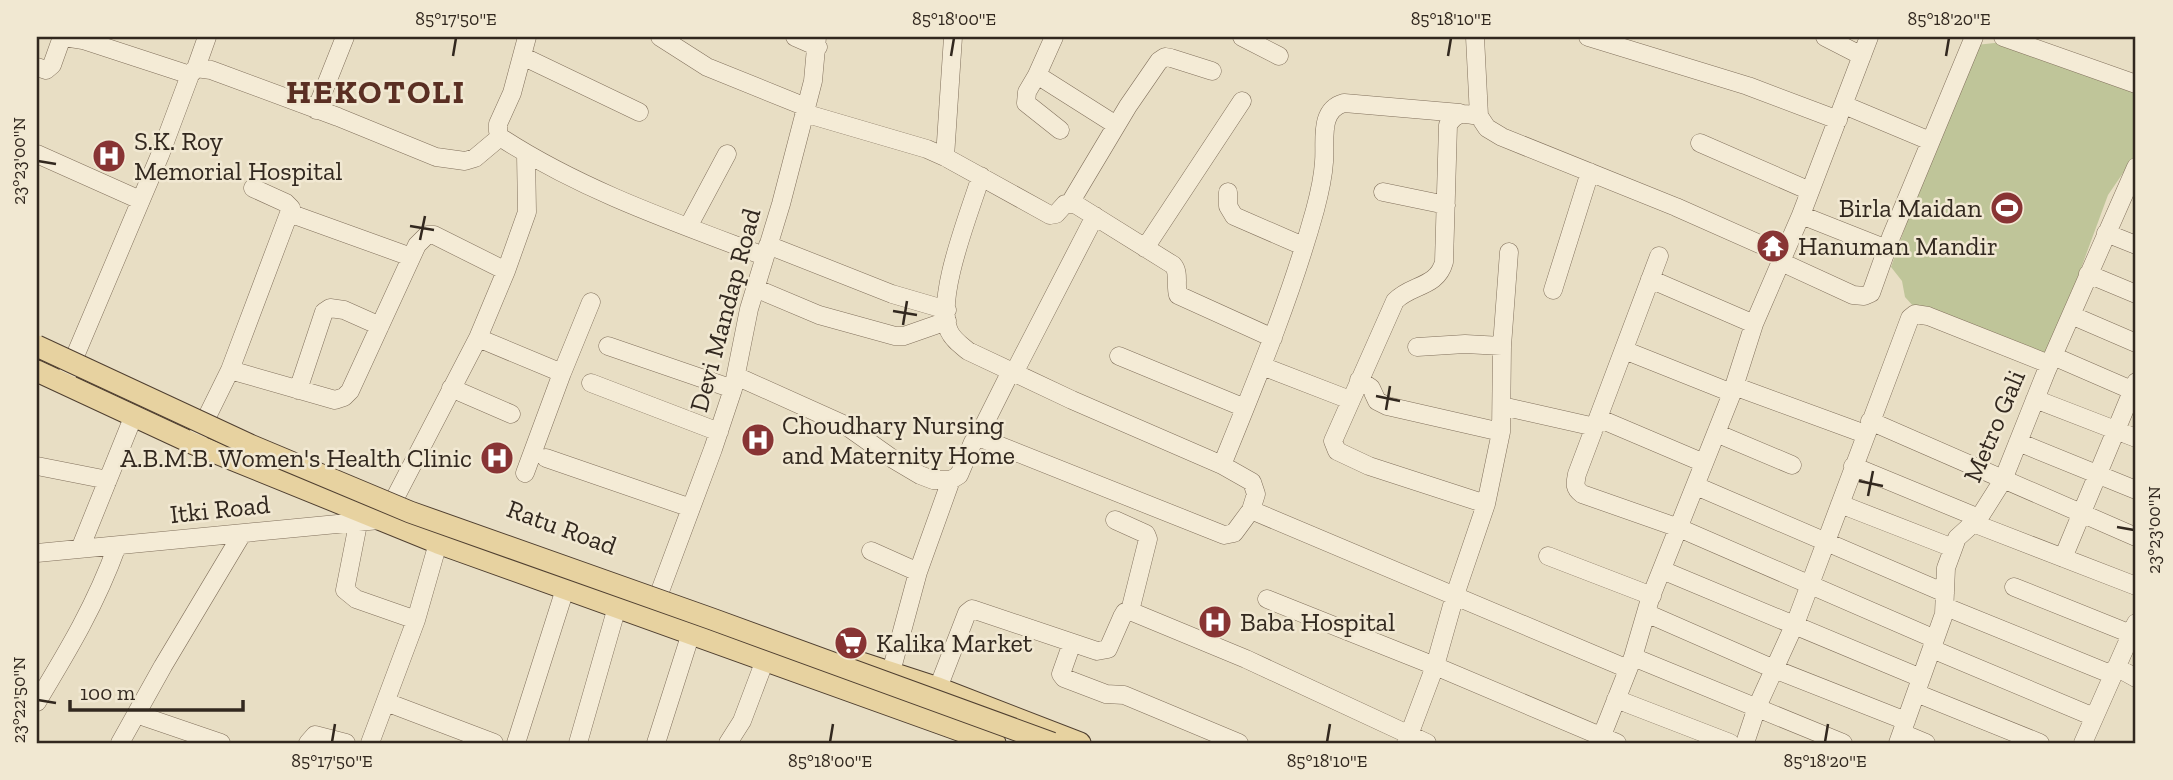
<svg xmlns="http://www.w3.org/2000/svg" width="2173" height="780" font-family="'Zilla Slab',serif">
<rect width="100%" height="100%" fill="#e8dec4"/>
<path fill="#bfc599" d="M 2004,42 L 2136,86 L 2136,154 L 2108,195 L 2059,328 L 2045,357 L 1914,307 L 1905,297 L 1902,281 L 1891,267 L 1936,140 L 1976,45 Z"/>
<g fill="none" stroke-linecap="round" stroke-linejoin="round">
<defs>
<path id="minor" d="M 64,37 L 83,40 L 190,75
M 527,37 L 512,93 L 498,124 L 498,131 L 500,137 C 581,190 674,222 764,256
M 660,37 L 707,67 L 806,107
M 795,37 L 818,47
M 1054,37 L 1037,75 L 1116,125
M 1242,37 L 1279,56
M 1475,37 L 1479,116 L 1487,128 L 1502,137 L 1676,207 L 1782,254
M 1588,37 L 1748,86 L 1838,120
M 1825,37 L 1862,56
M 2003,37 L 2136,84
M 522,56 L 639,112
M 37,67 L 46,70 L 52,65 L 62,37
M 196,68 L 207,37
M 1037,75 L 1027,92 L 1026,103 L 1060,130
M 1844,105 L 1930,141
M 316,110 L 345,37
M 804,113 L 927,149 L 945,157 L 1050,215 L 1056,214 L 1065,204 L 1075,204 L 1173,265 C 1180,273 1175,285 1178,295 L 1273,338
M 1479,116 C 1464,113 1457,111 1448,125 L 1444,262 C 1437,288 1411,284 1395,301 L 1333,441 L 1337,451 L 1369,466 L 1486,504
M 1700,143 L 1810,191
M 37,154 L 140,200
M 945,157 L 953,37
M 981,176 C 970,212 935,297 949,331 C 953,340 961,345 968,351 L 1072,400 L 1222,465 L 1252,482 L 1256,494 L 1251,510 L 1628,669
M 1228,192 L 1228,206 L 1234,216 L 1303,246
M 1383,192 L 1446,205
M 1070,203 L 1128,106 L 1159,61 L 1165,57 L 1171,58 L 1212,71
M 289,213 L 411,257
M 1801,215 L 1887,249
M 688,227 L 727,154
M 2106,233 L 2136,245
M 768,245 L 892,294 L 947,310
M 1145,248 L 1242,101
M 1659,256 L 1577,474 C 1575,484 1574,488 1582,494 L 1679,528 L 1935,639
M 1779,261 L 1853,295 L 1864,296 L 1871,293 L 1891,237 L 1974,37
M 2088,274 L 2136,294
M 1650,279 L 1754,324
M 755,288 L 819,315 L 895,336 L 904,336 L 947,321
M 1553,290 L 1590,172
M 2071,315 L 2136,343
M 478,338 L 562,373 L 525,473
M 608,346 L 733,389
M 1417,347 L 1465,344 L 1502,346
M 1624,350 L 1732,393
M 1119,356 L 1245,408
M 2053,356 L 2136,392
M 1262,366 L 1350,400
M 230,370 L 291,208 L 286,203 L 253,188
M 562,373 L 591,302
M 1014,373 L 1095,216
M 67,375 L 160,155 L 190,75 L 196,68 L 211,70 L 338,117 L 436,157 L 465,161 L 475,158 L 500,137
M 736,376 L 845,425 L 893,459 L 920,475 L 933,480 L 951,480 L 959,475 L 973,442 L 977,439 L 983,439 L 1224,535 L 1234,533 L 1251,510
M 1359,380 L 1371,388 L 1377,401 L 1387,406 L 1501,432
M 591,383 L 719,432
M 1734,386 L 1865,434
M 451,388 L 511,414
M 298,390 L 324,312 L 330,308 L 344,310 L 380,326
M 2035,399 L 2136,438
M 1502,406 L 1595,427
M 1598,418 L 1704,463
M 1870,421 L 2136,537
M 1716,433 L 1792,465
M 198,435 L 230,370 L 335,400 L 344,397 L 350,391 L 417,245 L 427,235 L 434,235 L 506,271
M 977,439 L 1011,371
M 2018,442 L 2136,490
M 546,458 L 691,508
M 1222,465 C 1256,381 1291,297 1315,210 C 1319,195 1323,178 1324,162 C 1326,142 1318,110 1344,103 L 1460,113
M 37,466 L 108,480
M 1853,466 L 1979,518
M 1696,486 L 1945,593
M 1840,504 L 1953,548
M 1115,520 L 1146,534 L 1148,539 L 1130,611
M 1973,523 L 2136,586
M 358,524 L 345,590 L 356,599 L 416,620
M 80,549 L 134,415
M 871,551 L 918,572 L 891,672
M 37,553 L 379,520 L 396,496 L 478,338 L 506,271 L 527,212 L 526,154
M 1548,556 L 1652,596
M 2063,558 L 2136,382
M 1662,570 L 1921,678
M 918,572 L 951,480
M 2014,587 L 2131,634
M 1267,599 L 1435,666 L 1617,743
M 1946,607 L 2113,675
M 653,610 L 713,449 L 733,389 L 749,309 L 781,204 L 813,81 L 817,37
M 1646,613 L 1774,669 L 1906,721
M 1072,643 L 1061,674 L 1064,678 L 1106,694 L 1124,695 L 1239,743
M 1932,649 L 2094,717
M 1633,657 L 1843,743
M 2116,667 L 2136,678
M 938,688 L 967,613 L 972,609 L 1097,651 L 1108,649 L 1122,617 L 1125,612 L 1130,611 L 1246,659 L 1427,743
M 1916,693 L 2040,743
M 1616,699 L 1730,743
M 37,702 C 69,649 96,604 117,546
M 386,702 L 494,743
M 136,714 L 221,743
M 1902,733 L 1926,743
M 120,743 L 163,666 L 242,534
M 308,743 L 315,735 L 346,743
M 370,743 L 416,620 L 438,543
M 516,743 L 565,589
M 578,743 L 617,607
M 656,743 L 691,633
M 728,743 L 742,721 L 765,660
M 1406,743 L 1435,666 L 1455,595 L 1486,504 L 1501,432 L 1502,346 L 1509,252
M 1599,743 L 1633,657 L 1650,599 L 1732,393 L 1754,324 L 1801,215 L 1869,37
M 1745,743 L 1757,707 L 1797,619 L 1910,318 L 1915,314 L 1928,316 L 2049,364
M 1898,743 L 1944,614 L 1946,568 L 1957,538 L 1979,518 L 2003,480 L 2046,372 L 2136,167
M 2083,743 L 2136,623"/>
<path id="major" d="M 37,371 L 194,444 L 438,543 L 995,743
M 849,659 L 938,688 L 1080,743"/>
</defs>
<use href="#minor" stroke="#81705c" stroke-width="19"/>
<use href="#major" stroke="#4f3f30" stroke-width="23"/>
<use href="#minor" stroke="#f4ebd6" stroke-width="18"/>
<use href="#major" stroke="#e7d2a0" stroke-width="21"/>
<defs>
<path id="major-bridge" d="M 37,346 L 250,445 L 410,512 L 712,619 L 1052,743"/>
</defs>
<use href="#major-bridge" stroke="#4f3f30" stroke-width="23" stroke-linecap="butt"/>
<use href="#major-bridge" stroke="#e7d2a0" stroke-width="21"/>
</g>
<path fill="none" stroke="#32281f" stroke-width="2.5" d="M 453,56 L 456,38M 951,56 L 954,38M 1448,56 L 1451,38M 1946,56 L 1949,38M 38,161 L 56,164M 410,226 L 434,230M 420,240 L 425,216M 893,311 L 917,315M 903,325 L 907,301M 1376,396 L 1400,401M 1386,410 L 1390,386M 1859,481 L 1883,486M 1868,496 L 1873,471M 2117,527 L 2134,530M 38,700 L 56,703M 332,742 L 335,724M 830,742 L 833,724M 1327,742 L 1330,724M 1825,742 L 1828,724"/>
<defs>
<symbol id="hospital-disc" viewBox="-11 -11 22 22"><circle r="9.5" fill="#883434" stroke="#f1e8d2"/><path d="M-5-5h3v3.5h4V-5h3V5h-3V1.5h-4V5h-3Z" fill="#fff"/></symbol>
<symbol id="stadium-disc" viewBox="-11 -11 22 22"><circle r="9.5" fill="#883434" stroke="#f1e8d2"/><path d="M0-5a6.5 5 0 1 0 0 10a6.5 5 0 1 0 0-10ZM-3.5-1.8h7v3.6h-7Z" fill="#fff"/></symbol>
<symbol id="temple-disc" viewBox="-11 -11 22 22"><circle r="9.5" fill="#883434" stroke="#f1e8d2"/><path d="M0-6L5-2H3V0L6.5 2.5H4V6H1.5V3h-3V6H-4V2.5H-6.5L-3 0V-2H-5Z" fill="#fff"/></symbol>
<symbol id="supermarket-disc" viewBox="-11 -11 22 22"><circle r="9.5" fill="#883434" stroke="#f1e8d2"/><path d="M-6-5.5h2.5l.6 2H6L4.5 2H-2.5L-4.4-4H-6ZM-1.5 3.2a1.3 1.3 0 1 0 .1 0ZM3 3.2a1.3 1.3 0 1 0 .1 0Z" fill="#fff"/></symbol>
</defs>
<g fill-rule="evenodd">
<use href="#hospital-disc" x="90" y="137" width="38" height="38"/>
<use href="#stadium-disc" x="1988" y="189" width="38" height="38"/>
<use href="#temple-disc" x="1754" y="227" width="38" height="38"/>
<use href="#hospital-disc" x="739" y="421" width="38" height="38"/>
<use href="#hospital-disc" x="478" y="439" width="38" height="38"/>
<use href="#hospital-disc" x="1196" y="603" width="38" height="38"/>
<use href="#supermarket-disc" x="832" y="624" width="38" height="38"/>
</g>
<g text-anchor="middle" stroke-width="5" stroke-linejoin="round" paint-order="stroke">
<g font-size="26" fill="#32281f" stroke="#f1e8d2" text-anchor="start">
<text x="134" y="150">S.K. Roy<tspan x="134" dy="30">Memorial Hospital</tspan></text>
<text x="1982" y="217" text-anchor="end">Birla Maidan</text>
<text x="1798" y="255">Hanuman Mandir</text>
<text x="782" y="434">Choudhary Nursing<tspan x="782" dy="30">and Maternity Home</tspan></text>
<text x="472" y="467" text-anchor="end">A.B.M.B. Women's Health Clinic</text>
<text x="1240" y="631">Baba Hospital</text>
<text x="876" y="652">Kalika Market</text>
</g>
<g font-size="26" fill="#32281f" stroke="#f1e8d2">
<text transform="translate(725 310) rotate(-75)" y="9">Devi Mandap Road</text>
<text transform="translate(1994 426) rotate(-67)" y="9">Metro Gali</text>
<text transform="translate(220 509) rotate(-6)" y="9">Itki Road</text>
<text transform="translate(562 527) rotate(20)" y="9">Ratu Road</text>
</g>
<g font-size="33" font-weight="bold" letter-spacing="2" fill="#5a2f23" stroke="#f1e8d2">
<text x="376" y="103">HEKOTOLI</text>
</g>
</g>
<rect width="2173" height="780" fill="none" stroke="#f1e8d2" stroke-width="77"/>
<path d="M70 700v10h173v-10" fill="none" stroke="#32281f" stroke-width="3.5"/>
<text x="80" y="700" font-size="21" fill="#32281f" stroke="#f1e8d2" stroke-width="5" paint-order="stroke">100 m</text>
<rect x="38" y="38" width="2096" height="704" fill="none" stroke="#32281f" stroke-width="2.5"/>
<g font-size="18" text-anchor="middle" fill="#32281f">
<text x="456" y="25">85°17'50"E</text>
<text x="954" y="25">85°18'00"E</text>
<text x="1451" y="25">85°18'10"E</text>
<text x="1949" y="25">85°18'20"E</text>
<text transform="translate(19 161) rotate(-90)" y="6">23°23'00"N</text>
<text transform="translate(2154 530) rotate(-90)" y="6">23°23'00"N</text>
<text transform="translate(19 700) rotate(-90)" y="6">23°22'50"N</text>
<text x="332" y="767">85°17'50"E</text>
<text x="830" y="767">85°18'00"E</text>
<text x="1327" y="767">85°18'10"E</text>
<text x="1825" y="767">85°18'20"E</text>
</g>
</svg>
